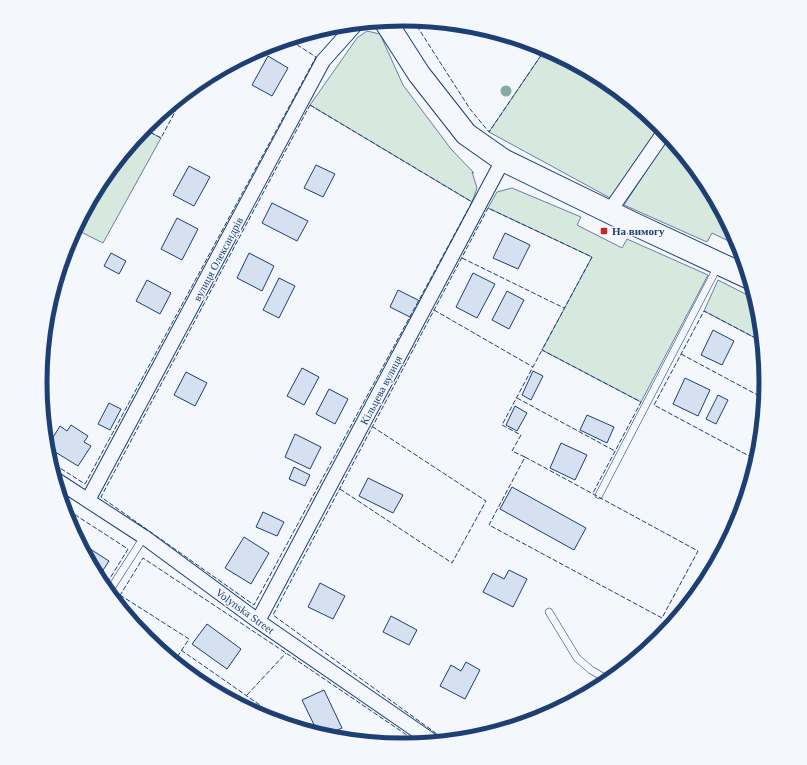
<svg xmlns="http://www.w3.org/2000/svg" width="807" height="765" font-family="Georgia,serif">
<rect width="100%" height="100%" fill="#f4f7fb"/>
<path fill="#d7e8df" stroke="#687fa3" d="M 367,31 L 380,34 L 403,85 L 451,149 L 474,173 L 472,172 L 477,188 L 472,202 L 310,105 L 357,38 Z
M 546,48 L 606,80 L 660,125 L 612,199 L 489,132 Z
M 144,129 L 161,138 L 103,243 L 75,229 L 101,180 Z
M 669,136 L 706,181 L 741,247 L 712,233 L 707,242 L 624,205 Z
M 512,188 L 581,217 L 577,225 L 622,248 L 627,239 L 708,275 L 641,402 L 542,350 L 592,257 L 488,208 L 497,192 Z
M 718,280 L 757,300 L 760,312 L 763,342 L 704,311 Z"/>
<path fill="#d5e0f0" stroke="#1d3f73" d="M 268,56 L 288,68 L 272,96 L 252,85 Z
M 316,165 L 335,174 L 323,197 L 304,188 Z
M 189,166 L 210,177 L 194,206 L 173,195 Z
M 272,203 L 308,221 L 297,241 L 262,223 Z
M 177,218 L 198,229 L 182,260 L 161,249 Z
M 505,233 L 530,245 L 518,269 L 493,258 Z
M 111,253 L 126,261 L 119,274 L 104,266 Z
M 249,253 L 274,266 L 262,291 L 237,278 Z
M 473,273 L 495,284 L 477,318 L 456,307 Z
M 279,278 L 295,286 L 279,318 L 263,310 Z
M 147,280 L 171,293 L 160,314 L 136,301 Z
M 398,290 L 422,302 L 414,319 L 390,307 Z
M 507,291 L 524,300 L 509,329 L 492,320 Z
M 713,330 L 734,341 L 722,365 L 701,355 Z
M 302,368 L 319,377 L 304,405 L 287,396 Z
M 533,371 L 543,376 L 531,400 L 522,395 Z
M 186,372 L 207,383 L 195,406 L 174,395 Z
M 685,378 L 710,390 L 698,416 L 673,404 Z
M 329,389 L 348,399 L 335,424 L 316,414 Z
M 718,395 L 728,400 L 716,424 L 706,419 Z
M 109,403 L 121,409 L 110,430 L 98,424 Z
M 515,406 L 527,413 L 517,431 L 506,425 Z
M 587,415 L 614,427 L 607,443 L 580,430 Z
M 71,425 L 88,436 L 84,442 L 91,446 L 78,466 L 47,447 L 60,426 L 67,431 Z
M 295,434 L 321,447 L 310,469 L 285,457 Z
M 561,443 L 587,455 L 575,480 L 550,468 Z
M 294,467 L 310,475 L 305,486 L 289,479 Z
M 368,478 L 403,495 L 393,513 L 359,496 Z
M 512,487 L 586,528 L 574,550 L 500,509 Z
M 263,512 L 284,522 L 277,536 L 256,527 Z
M 244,537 L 269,553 L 251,584 L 225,568 Z
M 84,545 L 109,561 L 98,578 L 82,548 Z
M 509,570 L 527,579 L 513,607 L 483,592 L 493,573 L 504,579 Z
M 320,583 L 345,596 L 333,619 L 308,607 Z
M 391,616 L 417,630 L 409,645 L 383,632 Z
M 207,624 L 241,649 L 227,669 L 192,644 Z
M 466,662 L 480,670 L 465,699 L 440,686 L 451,665 L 461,671 Z
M 324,690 L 342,728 L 324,736 L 319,735 L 302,700 Z"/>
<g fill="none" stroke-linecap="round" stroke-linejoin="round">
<defs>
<path id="lane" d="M 599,495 L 718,266
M 108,593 L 144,537
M 549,612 L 577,658 L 591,670 L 610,681"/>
<path id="street" d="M 609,212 L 665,131
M 55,479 L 144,537 L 258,621 L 435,743
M 88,500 L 323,61 L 356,24
M 258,621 L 503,160"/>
<path id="primary" d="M 385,21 L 419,74 L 466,134 L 503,160 L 632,223 L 750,278"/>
</defs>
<use href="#lane" stroke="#1d3f73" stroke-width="8"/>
<use href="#street" stroke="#1d3f73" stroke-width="16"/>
<use href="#primary" stroke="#1d3f73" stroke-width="24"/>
<use href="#lane" stroke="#f4f7fb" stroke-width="7"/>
<use href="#street" stroke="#f4f7fb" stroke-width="14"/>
<use href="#primary" stroke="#f4f7fb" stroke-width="22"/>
<path stroke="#1d3f73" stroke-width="1" stroke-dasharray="5 2" stroke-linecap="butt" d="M 413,20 L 470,109 L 489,132 L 546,48
M 310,105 L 472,202 L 254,605 L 101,497 Z
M 144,129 L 161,138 L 184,95
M 462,258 L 564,308
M 434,310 L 533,367
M 681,354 L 765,399
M 517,398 L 615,451
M 762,437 L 751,457 L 654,405 L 704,311 L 763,342
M 525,457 L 698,551 L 662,618 L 489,525 Z
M 525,457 L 512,451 L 521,435 L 502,425 L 542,350
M 49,461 L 85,484 L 316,57 L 288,39
M 340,489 L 452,563 L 486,501 L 373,427
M 63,507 L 128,549 L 104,588
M 120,595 L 189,639 L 174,662
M 116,602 L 143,558 L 286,653 L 420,744
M 181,650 L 290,726
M 247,695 L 286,653
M 448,742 L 273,615 L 488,208 L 592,257 L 542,350 L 641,402 L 593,493"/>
<path stroke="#c62828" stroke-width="1" stroke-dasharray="14 3 2 3" stroke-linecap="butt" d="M 685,610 L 749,491"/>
</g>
<circle fill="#86aba6" cx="506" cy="91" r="5.5"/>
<rect fill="#c62828" stroke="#f4f7fb" stroke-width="1.5" x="600" y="227" width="8" height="8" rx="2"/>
<g text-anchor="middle" stroke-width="3" stroke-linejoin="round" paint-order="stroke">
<g font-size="11" font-weight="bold" fill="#1d3f73" stroke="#f4f7fb" text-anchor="start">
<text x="612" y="235">На вимогу</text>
</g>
<g font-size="11" fill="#1d3f73" stroke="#f4f7fb">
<text transform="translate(218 259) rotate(-62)" y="4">вулиця Олександрів</text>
<text transform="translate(381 390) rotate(-62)" y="4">Кільцева вулиця</text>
<text transform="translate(245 611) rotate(36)" y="4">Volynska Street</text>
</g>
</g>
<path d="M0 0H807V765H0ZM47 382a356 356 0 1 1 712 0a356 356 0 1 1-712 0Z" fill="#f4f7fb" fill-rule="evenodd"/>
<path fill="none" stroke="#1d3f73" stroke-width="5" d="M47 382a356 356 0 1 1 712 0a356 356 0 1 1-712 0Z"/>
</svg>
